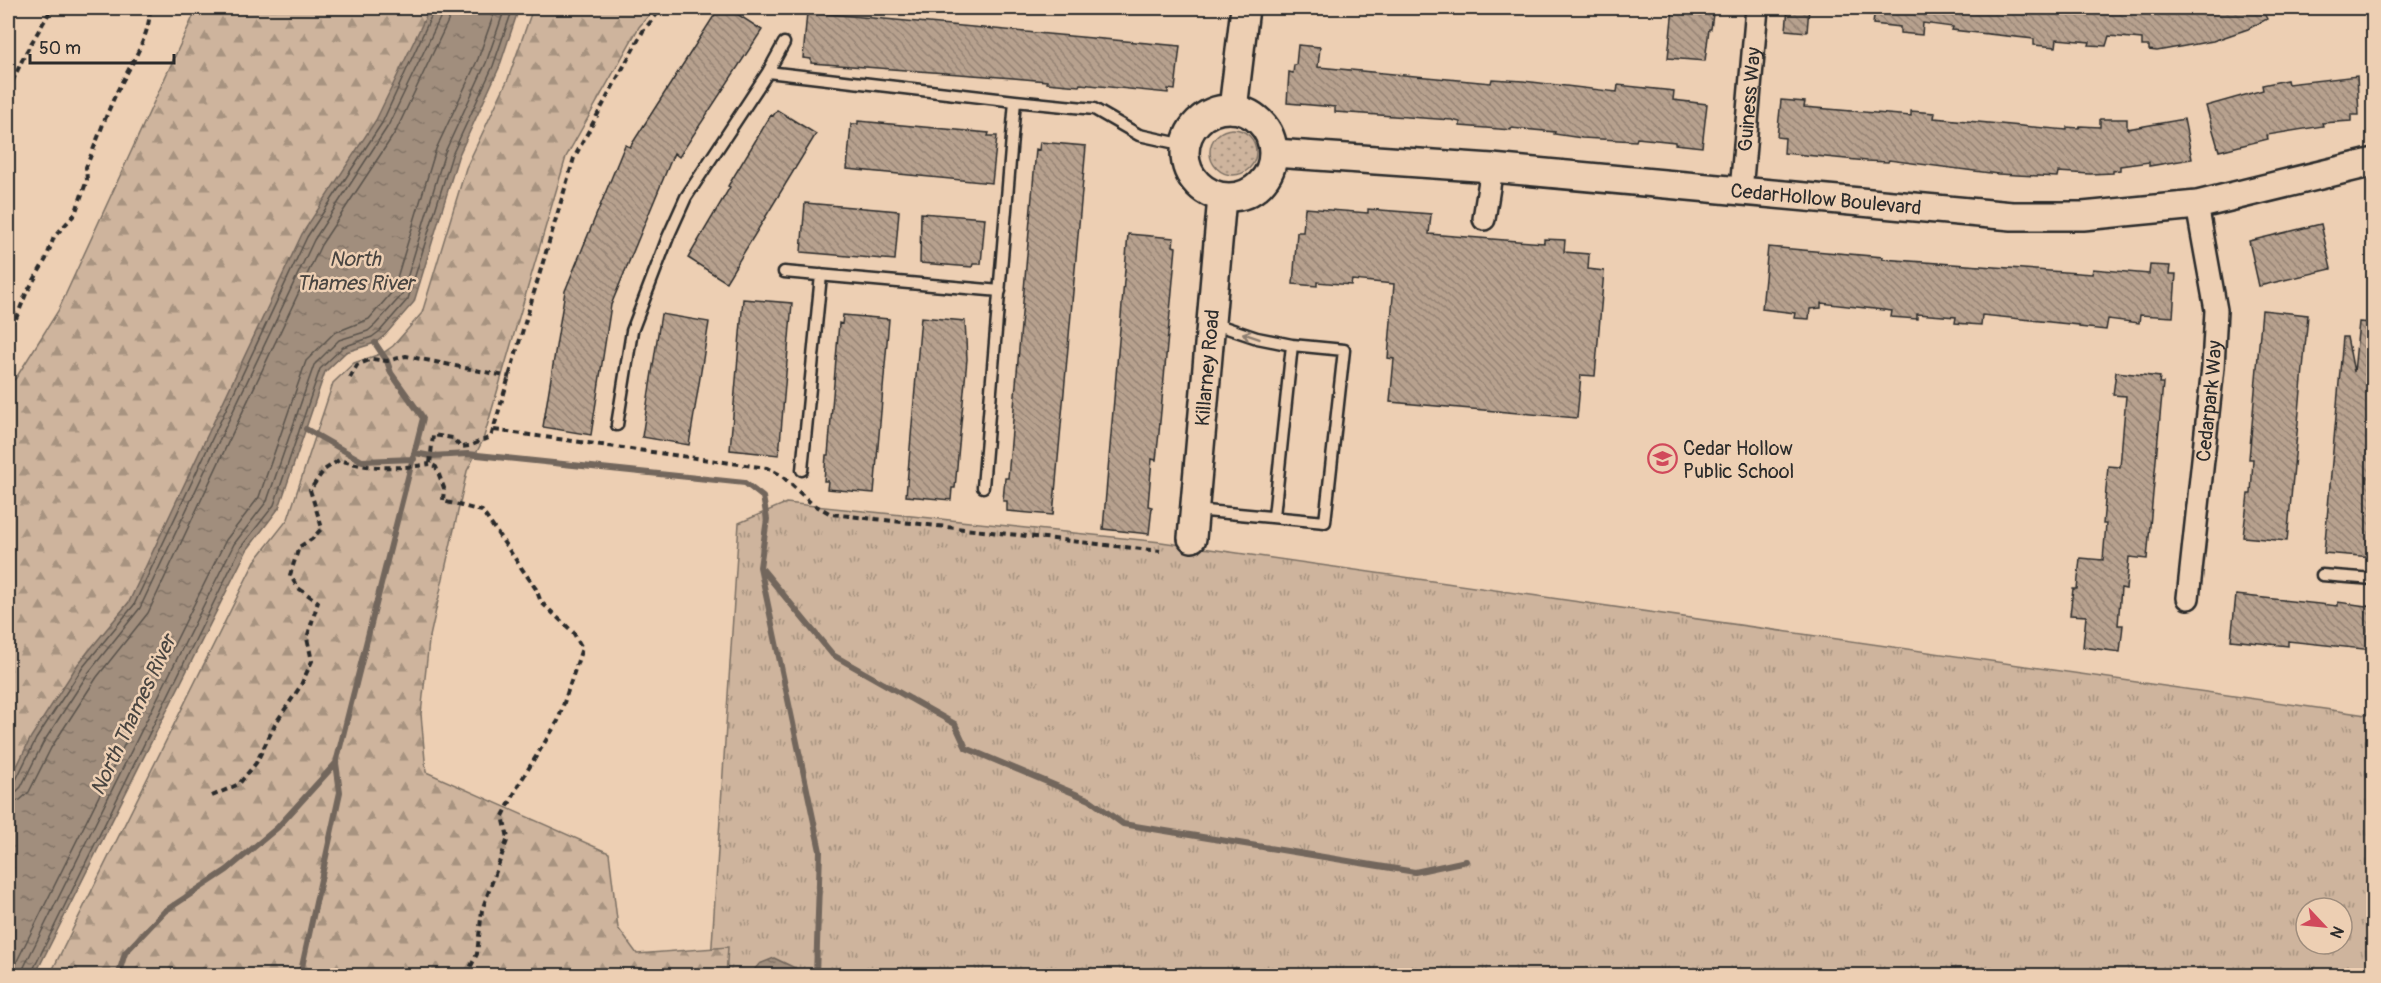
<svg xmlns="http://www.w3.org/2000/svg" width="2381" height="983" font-family="Pangolin,sans-serif">
<defs>
<pattern id="grass-tufts" width="24" height="20" patternUnits="userSpaceOnUse" patternTransform="scale(1.5)"><rect width="24" height="20" fill="#ceb49d"/><path d="M3 7l-1-3M5 7V3M7 7l1-3M15 17l-1-3M17 17v-4M19 17l1-3" fill="none" stroke="#a79380"/></pattern>
<pattern id="forest-firs" width="22" height="20" patternUnits="userSpaceOnUse" patternTransform="scale(1.5)"><rect width="22" height="20" fill="#ceb49d"/><path d="M5 1l3.5 6h-7zM16 11l3.5 6h-7z" fill="#a79380"/></pattern>
<pattern id="garden-dots" width="8" height="8" patternUnits="userSpaceOnUse" patternTransform="scale(1.5)"><rect width="8" height="8" fill="#ceb49d"/><path d="M2 2h.1M6 6h.1" fill="none" stroke="#a79380" stroke-width="1.8" stroke-linecap="round"/></pattern>
<pattern id="water-ripples" width="26" height="14" patternUnits="userSpaceOnUse" patternTransform="scale(1.5)"><rect width="26" height="14" fill="#a18e7d"/><path d="M2 4q2-2 4 0t4 0M15 11q2-2 4 0t4 0" fill="none" stroke="#837467"/></pattern>
<pattern id="building-back-hatch" width="6" height="6" patternUnits="userSpaceOnUse" patternTransform="scale(1.5)"><rect width="6" height="6" fill="#b7a18e"/><path d="M-1 5l2 2M0 0l6 6M5-1l2 2" fill="none" stroke="#958374"/></pattern>
</defs>
<rect width="100%" height="100%" fill="#edcfb3"/>
<filter id="ink" filterUnits="userSpaceOnUse"><feTurbulence type="fractalNoise" baseFrequency=".0167" numOctaves="2"/><feDisplacementMap in="SourceGraphic" scale="12" xChannelSelector="R" yChannelSelector="G"/><feConvolveMatrix kernelMatrix="1 2 1 2 8 2 1 2 1" color-interpolation-filters="sRGB"/></filter>
<g filter="url(#ink)">
<path fill="url(#grass-tufts)" stroke="#7c7064" stroke-width="1.5" fill-rule="evenodd" d="M 786,503 L 1161,542 L 2373,716 L 2373,975 L 710,976 L 739,523 ZM 2306,908 L 2342,908 L 2342,944 L 2306,944 Z"/>
<path fill="url(#forest-firs)" stroke="#7c7064" stroke-width="1.5" d="M 197,8 L 440,8 L 133,611 L 8,802 L 8,385 L 16,378 L 58,311 Z
M 533,8 L 655,8 L 639,27 L 566,157 L 483,440 L 467,471 L 429,641 L 421,714 L 426,772 L 609,853 L 618,928 L 637,954 L 728,947 L 726,975 L 50,975 L 255,561 L 288,519 L 333,383 L 354,363 L 383,353 L 393,346 L 422,313 L 466,168 L 508,79 Z"/>
<path fill="url(#garden-dots)" stroke="#7c7064" stroke-width="1.5" d="M1210 152a23 23 0 1 1 46 0a23 23 0 1 1-46 0Z"/>
<path fill="url(#water-ripples)" stroke="#72665c" stroke-width="1.5" d="M 430,8 L 519,8 L 499,68 L 458,157 L 414,302 L 385,335 L 375,343 L 346,352 L 325,372 L 279,508 L 247,550 L 35,975 L 8,975 L 8,785 L 31,737 L 78,664 L 129,602 L 302,234 L 376,120 Z
M 774,958 L 795,968 L 803,975 L 750,975 L 759,964 Z"/>
<g fill="none" stroke-linecap="round" stroke-linejoin="round">
<path stroke="#5a534c" stroke-width="1.5" d="M 8,786 L 15,782 L 36,739 L 83,667 L 134,605 L 307,237 L 382,123 L 435,8
M 8,793 L 16,792 L 21,787 L 43,743 L 89,672 L 140,608 L 314,240 L 388,126 L 441,16 L 443,8
M 8,802 L 20,800 L 29,792 L 51,748 L 97,677 L 148,613 L 321,245 L 396,131 L 449,19 L 452,8
M 13,976 L 16,963 L 226,540 L 259,497 L 306,361 L 334,333 L 369,319 L 393,291 L 436,149 L 478,59 L 496,8
M 22,976 L 24,967 L 234,544 L 267,501 L 314,365 L 339,340 L 368,331 L 375,325 L 402,295 L 445,152 L 486,63 L 505,8
M 30,976 L 241,547 L 274,505 L 320,369 L 343,347 L 372,337 L 380,331 L 408,299 L 452,155 L 493,66 L 513,8"/>
<path stroke="#72665c" stroke-width="6" d="M 306,429 L 362,461 L 414,459
M 415,453 L 431,456 L 468,454 L 745,483 L 763,497 L 767,519 L 760,567 L 820,851 L 816,976
M 763,570 L 833,655 L 955,724 L 966,748 L 1090,800 L 1123,824 L 1415,872 L 1466,861
M 118,976 L 125,953 L 165,911 L 227,870 L 277,828 L 336,763
M 300,976 L 340,792 L 336,763 L 423,418 L 391,373 L 387,361 L 375,343"/>
</g>
<path fill="url(#building-back-hatch)" stroke="#2b2b2b" stroke-width="1.5" d="M 719,8 L 728,8 L 762,30 L 679,157 L 674,153 L 611,305 L 591,435 L 543,427 L 565,291 L 625,145 L 630,147 Z
M 1673,8 L 1700,8 L 1699,13 L 1713,14 L 1711,29 L 1709,29 L 1705,61 L 1668,58 Z
M 1788,8 L 1809,8 L 1807,32 L 1786,30 Z
M 1875,8 L 2261,8 L 2267,19 L 2248,29 L 2213,41 L 2157,51 L 2149,50 L 2149,46 L 2142,46 L 2142,39 L 2109,36 L 2106,46 L 2089,45 L 2090,42 L 2057,39 L 2056,47 L 2034,45 L 2034,39 L 1952,30 L 1953,27 L 1923,23 L 1922,35 L 1900,33 L 1900,27 L 1873,24 Z
M 807,12 L 1180,46 L 1175,90 L 1168,89 L 1168,93 L 1080,84 L 1079,86 L 1047,83 L 1047,81 L 1013,78 L 811,63 L 811,59 L 803,58 Z
M 1298,45 L 1320,47 L 1318,67 L 1491,83 L 1492,79 L 1523,81 L 1617,92 L 1618,85 L 1674,91 L 1673,100 L 1707,104 L 1702,147 L 1675,144 L 1675,142 L 1637,138 L 1636,141 L 1582,138 L 1554,134 L 1555,132 L 1511,128 L 1511,130 L 1460,126 L 1460,122 L 1452,120 L 1335,112 L 1335,107 L 1287,103 L 1289,72 L 1293,73 L 1294,65 L 1296,65 Z
M 2357,76 L 2359,115 L 2351,115 L 2351,121 L 2322,123 L 2323,126 L 2267,135 L 2268,139 L 2219,151 L 2206,106 L 2263,90 L 2262,85 L 2287,80 L 2288,84 Z
M 1781,100 L 1805,102 L 1804,107 L 1911,116 L 1911,111 L 1935,113 L 1934,118 L 2067,130 L 2067,127 L 2079,128 L 2080,126 L 2100,127 L 2100,119 L 2127,119 L 2127,129 L 2184,119 L 2192,159 L 2149,166 L 2149,162 L 2120,166 L 2120,170 L 2113,171 L 2113,173 L 2090,174 L 2058,172 L 2057,177 L 1998,174 L 1889,160 L 1888,162 L 1867,161 L 1784,153 L 1785,138 L 1777,137 Z
M 777,110 L 816,134 L 726,282 L 688,258 L 730,187 L 728,186 L 771,115 L 773,116 Z
M 858,121 L 989,133 L 988,136 L 997,136 L 992,183 L 847,169 L 851,124 L 858,124 Z
M 1040,142 L 1086,146 L 1053,515 L 1007,511 L 1007,501 L 1003,501 L 1005,478 L 1008,478 L 1036,149 L 1039,150 Z
M 805,203 L 899,211 L 895,260 L 801,252 Z
M 1305,208 L 1368,213 L 1368,209 L 1431,214 L 1429,234 L 1544,243 L 1544,239 L 1565,240 L 1564,252 L 1589,254 L 1588,269 L 1604,271 L 1595,376 L 1581,375 L 1577,418 L 1390,402 L 1394,359 L 1388,358 L 1394,284 L 1352,280 L 1351,285 L 1317,282 L 1317,286 L 1293,284 L 1297,232 L 1303,232 Z
M 921,213 L 985,218 L 981,264 L 973,264 L 972,267 L 920,263 Z
M 2321,224 L 2331,269 L 2259,286 L 2249,241 Z
M 1128,234 L 1174,238 L 1173,246 L 1176,247 L 1159,433 L 1156,460 L 1152,459 L 1148,506 L 1152,507 L 1149,534 L 1103,529 Z
M 1768,247 L 1883,257 L 1882,259 L 2092,274 L 2093,269 L 2149,274 L 2150,265 L 2170,266 L 2169,274 L 2176,274 L 2173,317 L 2140,315 L 2139,323 L 2108,319 L 2106,330 L 2079,327 L 2079,325 L 1982,315 L 1981,325 L 1955,323 L 1956,317 L 1917,314 L 1917,319 L 1891,317 L 1892,311 L 1821,303 L 1821,308 L 1810,309 L 1809,319 L 1794,318 L 1795,313 L 1762,309 Z
M 743,299 L 792,303 L 779,455 L 730,450 Z
M 2262,310 L 2308,315 L 2287,541 L 2243,537 L 2248,494 L 2251,494 L 2253,459 L 2249,459 Z
M 661,314 L 709,322 L 689,445 L 642,437 Z
M 843,315 L 889,319 L 874,493 L 827,489 L 828,481 L 824,481 L 826,455 L 828,455 L 839,323 L 842,324 Z
M 921,317 L 965,321 L 967,359 L 955,488 L 952,488 L 951,500 L 906,496 Z
M 2359,322 L 2373,323 L 2372,557 L 2324,553 L 2343,337 L 2347,337 L 2354,372 Z
M 2116,372 L 2160,377 L 2159,383 L 2163,383 L 2147,559 L 2129,557 L 2126,589 L 2121,588 L 2118,625 L 2123,625 L 2120,652 L 2083,647 L 2086,616 L 2070,615 L 2073,589 L 2077,589 L 2080,558 L 2103,560 L 2106,524 L 2103,524 L 2108,466 L 2120,467 L 2126,396 L 2113,395 Z
M 2236,595 L 2338,606 L 2338,602 L 2373,607 L 2373,650 L 2288,641 L 2288,646 L 2231,640 Z"/>
<g fill="none" stroke-linecap="round" stroke-linejoin="round">
<defs>
<path id="service" d="M 768,72 L 1015,101 L 1094,109 L 1139,135 L 1185,145
M 784,272 L 1000,291
M 1212,323 L 1257,338 L 1292,345
M 617,425 L 632,331 L 668,237 L 686,197 L 768,72 L 784,43
M 802,470 L 821,275
M 983,487 L 1015,101
M 1195,510 L 1325,522 L 1344,350 L 1292,345 L 1274,516
M 2322,575 L 2374,579"/>
<g id="minor">
<path id="s1" d="M 1741,191 L 1757,8"/>
<path d="M 1484,219 L 1492,168"/>
<path id="s2" d="M 2188,598 L 2213,367 L 2216,310 L 2197,205"/>
</g>
<g id="tertiary">
<circle cx="1229" cy="153" r="44"/>
<path d="M 1233,109 L 1245,8"/>
<path id="s3" d="M 1274,153 L 1492,168 L 2012,216 L 2083,216 L 2197,205 L 2374,162"/>
<path id="s4" d="M 1192,538 L 1222,197"/>
</g>
</defs>
<use href="#service" stroke="#2b2b2b" stroke-width="15"/>
<use href="#minor" stroke="#2b2b2b" stroke-width="26"/>
<use href="#tertiary" stroke="#2b2b2b" stroke-width="32"/>
<path stroke="#2b2b2b" stroke-width="4" stroke-dasharray="6 4.5" stroke-linecap="butt" d="M 8,91 L 25,54 L 52,8
M 8,325 L 15,321 L 26,294 L 46,259 L 54,237 L 75,214 L 87,180 L 86,167 C 96,144 104,120 114,98 C 127,69 150,40 150,8
M 350,378 L 357,365 L 372,359 L 387,361 L 406,356 L 510,377
M 494,430 L 767,468 L 781,475 L 811,503 L 831,514 L 1160,551
M 212,796 L 239,784 L 256,763 L 277,721 L 300,687 L 312,661 L 307,638 L 318,602 L 298,588 L 290,575 L 299,547 L 312,539 L 322,528 L 310,490 L 324,470 L 339,460 C 369,469 400,469 430,464
M 466,976 L 477,954 L 482,910 L 508,838 L 503,816 L 519,784 L 558,721 L 582,648 L 573,632 L 541,602 L 536,589 L 482,511 L 443,501 L 444,488 L 436,467 L 430,464 L 433,435 L 453,438 L 460,447 L 469,446 L 491,437 L 574,158 L 643,31 L 662,8"/>
<use href="#service" stroke="#edcfb3" stroke-width="10"/>
<use href="#minor" stroke="#edcfb3" stroke-width="21"/>
<use href="#tertiary" stroke="#edcfb3" stroke-width="27"/>
</g>
<defs><path id="oneway-shaft" d="M-6 0H5M1.5-3L5.5 0L1.5 3" fill="none" stroke-width="1.6" stroke-linecap="round" stroke-linejoin="round" transform="scale(1.5)"/></defs>
<use stroke="#8c7d6f" href="#oneway-shaft" transform="translate(1251 336) rotate(-161)"/>
</g>
<defs>
<symbol id="school-ring" viewBox="-11 -11 22 22"><circle r="9.5" fill="#edcfb3" stroke="#d1495b" stroke-width="1.5"/><path d="M0-5L7-2L0 1L-7-2ZM-4 1L0 2.5L4 1V4Q0 6-4 4Z" fill="#d1495b"/></symbol>
</defs>
<g fill-rule="evenodd">
<use href="#school-ring" x="1646" y="442" width="33" height="33"/>
</g>
<g text-anchor="middle" stroke-width="5" stroke-linejoin="round" paint-order="stroke">
<g font-size="20" fill="#2b2b2b" stroke="#edcfb3">
<text dy="7" stroke="none"><textPath href="#s1" startOffset="92">Guiness Way</textPath></text>
<text dy="7" stroke="none"><textPath href="#s3" startOffset="554">CedarHollow Boulevard</textPath></text>
<text dy="7" stroke="none"><textPath href="#s4" startOffset="171">Killarney Road</textPath></text>
<text dy="7" stroke="none"><textPath href="#s2" startOffset="198">Cedarpark Way</textPath></text>
</g>
<g font-size="20" fill="#2b2b2b" stroke="#edcfb3" text-anchor="start">
<text x="1683" y="455">Cedar Hollow<tspan x="1683" dy="23">Public School</tspan></text>
</g>
<g font-size="21" font-style="italic" fill="#484440" stroke="#edcfb3">
<text x="355" y="266">North<tspan x="355" dy="24">Thames River</tspan></text>
<text transform="translate(133 715) rotate(-65)" y="7">North Thames River</text>
</g>
</g>
<rect width="2381" height="983" fill="none" stroke="#edcfb3" stroke-width="30"/>
<rect x="15" y="15" width="2351" height="953" fill="none" stroke="#2b2b2b" stroke-width="2" filter="url(#ink)"/>
<g transform="translate(2324 926) rotate(116)"><circle r="28" fill="#edcfb3" stroke="#9f8d7d" stroke-width="1.5"/>
<path d="M0-4.5L10 22L0 15L-10 22Z" fill="#d1495b"/>
<text y="-9" font-size="16" font-weight="bold" text-anchor="middle" fill="#2b2b2b">N</text>
</g>
<path d="M30 54v9h144v-9" fill="none" stroke="#2b2b2b" stroke-width="3"/>
<text x="39" y="54" font-size="18" fill="#2b2b2b" stroke="#edcfb3" stroke-width="4.5" paint-order="stroke">50 m</text>
</svg>
